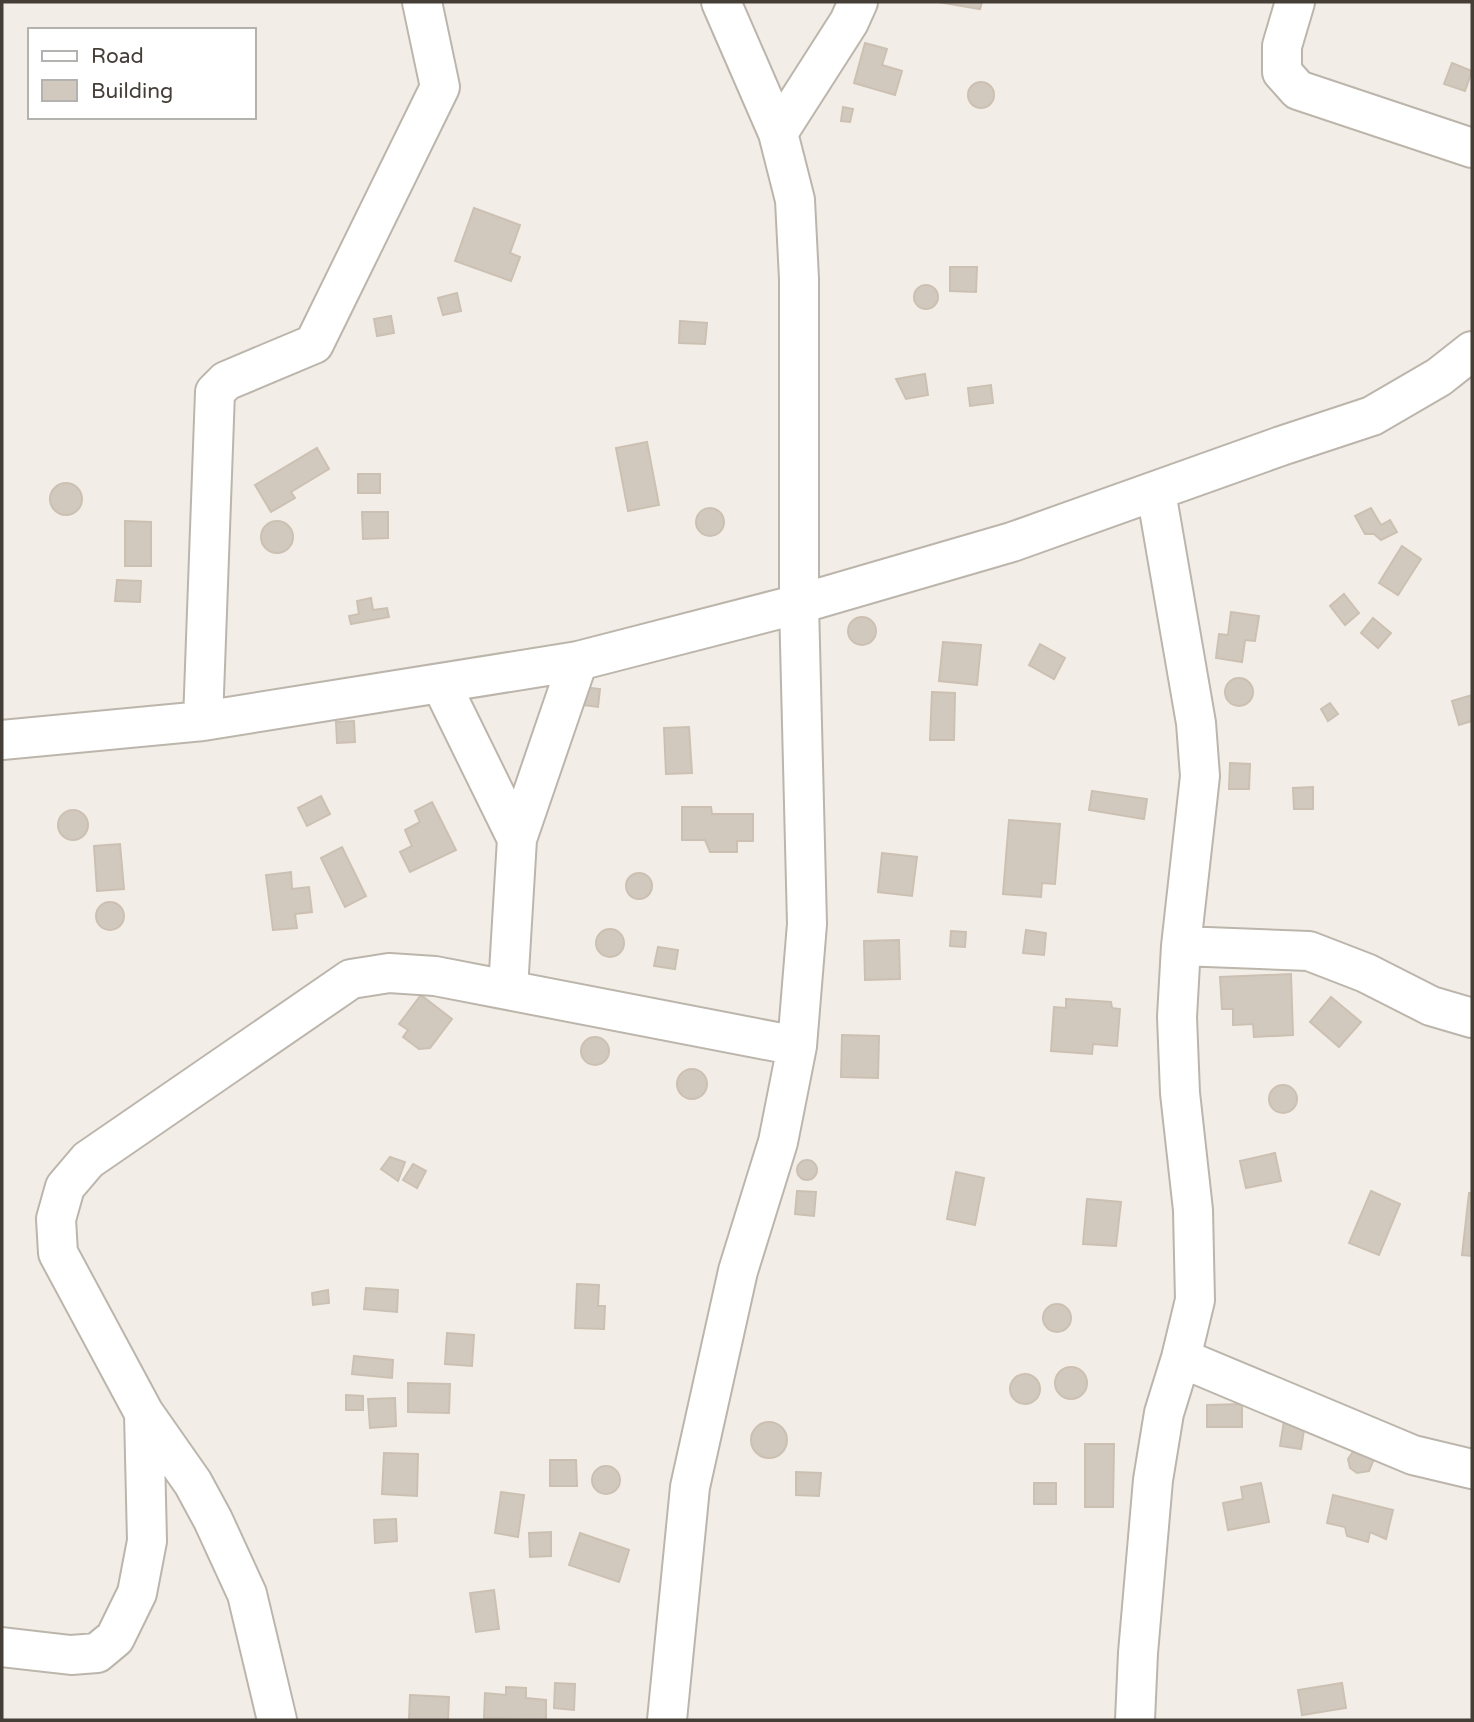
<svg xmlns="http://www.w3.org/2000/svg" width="1474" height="1722" font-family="'Varela Round',sans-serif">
<rect width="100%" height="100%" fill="#f2eee7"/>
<path fill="#d2c9be" stroke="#ccc0b2" stroke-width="2" d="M 938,2 L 982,2 L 980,9 Z
M 865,43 L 887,49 L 882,65 L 902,71 L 895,95 L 854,83 Z
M 1452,63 L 1472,71 L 1465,91 L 1444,84 Z
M968 95a13 13 0 1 1 26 0a13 13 0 1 1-26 0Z
M 843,107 L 853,109 L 850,122 L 841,121 Z
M 474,208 L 520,225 L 510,253 L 520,257 L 511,281 L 455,261 Z
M 950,267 L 977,267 L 976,292 L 950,291 Z
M914 297a12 12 0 1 1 24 0a12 12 0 1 1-24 0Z
M 457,293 L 461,311 L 443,315 L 438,298 Z
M 391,316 L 394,333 L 377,336 L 374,319 Z
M 680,321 L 707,323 L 705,344 L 679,343 Z
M 925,374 L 928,395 L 906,399 L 896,379 Z
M 991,385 L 993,403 L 970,406 L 968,388 Z
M 647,442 L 659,505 L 628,511 L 616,448 Z
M 317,448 L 329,469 L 291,492 L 295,498 L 271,512 L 255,485 Z
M 358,474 L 380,474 L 380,493 L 358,493 Z
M50 499a16 16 0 1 1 32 0a16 16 0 1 1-32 0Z
M696 522a14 14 0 1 1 28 0a14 14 0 1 1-28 0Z
M 1371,508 L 1381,525 L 1390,520 L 1397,532 L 1381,540 L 1374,534 L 1365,534 L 1355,516 Z
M 362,512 L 388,512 L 388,538 L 363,539 Z
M261 537a16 16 0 1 1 32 0a16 16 0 1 1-32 0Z
M 125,521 L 151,522 L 151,566 L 125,566 Z
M 1402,546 L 1421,559 L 1398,595 L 1379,583 Z
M 117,580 L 141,581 L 140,602 L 115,601 Z
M 1344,594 L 1359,613 L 1345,625 L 1330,606 Z
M 371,598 L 373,610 L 387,608 L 389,617 L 351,624 L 349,616 L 359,614 L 357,601 Z
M 1231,612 L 1259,616 L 1255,641 L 1245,640 L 1242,662 L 1216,658 L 1219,634 L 1228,635 Z
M848 631a14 14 0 1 1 28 0a14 14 0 1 1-28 0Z
M 1373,618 L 1391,633 L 1378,648 L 1361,633 Z
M 943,642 L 981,645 L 977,685 L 939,681 Z
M 1040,644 L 1065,658 L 1054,679 L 1029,665 Z
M1225 692a14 14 0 1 1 28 0a14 14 0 1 1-28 0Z
M 584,687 L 600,689 L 598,707 L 582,705 Z
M 932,692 L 955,693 L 954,740 L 930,740 Z
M 1472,695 L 1472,721 L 1459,725 L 1452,701 Z
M 1330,703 L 1338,714 L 1328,721 L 1321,709 Z
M 354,721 L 355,742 L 337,743 L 336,722 Z
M 689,727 L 692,773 L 666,774 L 664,728 Z
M 1230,763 L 1250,764 L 1249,789 L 1229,789 Z
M 1313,787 L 1313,809 L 1294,809 L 1293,788 Z
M 1092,791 L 1147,799 L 1144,819 L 1089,810 Z
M 321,796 L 330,814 L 307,826 L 298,808 Z
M 432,802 L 456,850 L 410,872 L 400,852 L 412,846 L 405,830 L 420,822 L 415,811 Z
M 682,807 L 711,807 L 712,814 L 753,814 L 753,841 L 737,841 L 737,852 L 710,852 L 705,840 L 682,840 Z
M58 825a15 15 0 1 1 30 0a15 15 0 1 1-30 0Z
M 1009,820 L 1060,824 L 1055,884 L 1042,883 L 1041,897 L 1003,894 Z
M 120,844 L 124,889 L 97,891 L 94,846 Z
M 342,847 L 366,896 L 345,907 L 321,858 Z
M 882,853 L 917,857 L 912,896 L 878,892 Z
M 291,872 L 292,889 L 309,887 L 312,912 L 295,914 L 297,928 L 273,930 L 266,875 Z
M626 886a13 13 0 1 1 26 0a13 13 0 1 1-26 0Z
M96 916a14 14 0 1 1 28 0a14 14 0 1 1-28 0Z
M596 943a14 14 0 1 1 28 0a14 14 0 1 1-28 0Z
M 1026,930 L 1046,933 L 1044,955 L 1023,953 Z
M 951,931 L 966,932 L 965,947 L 950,946 Z
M 899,940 L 900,979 L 865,980 L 864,941 Z
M 658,947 L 678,950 L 675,969 L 654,966 Z
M 1291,974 L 1293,1035 L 1254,1037 L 1253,1024 L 1233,1025 L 1233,1009 L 1222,1009 L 1220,977 Z
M 421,995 L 452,1019 L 430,1048 L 419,1049 L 403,1037 L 408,1030 L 399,1024 Z
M 1331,997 L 1361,1022 L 1339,1047 L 1310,1022 Z
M 1066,999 L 1111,1002 L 1112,1008 L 1120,1009 L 1117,1046 L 1093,1044 L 1092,1054 L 1051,1051 L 1054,1007 L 1066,1008 Z
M 842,1035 L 879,1036 L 878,1078 L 841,1077 Z
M581 1051a14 14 0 1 1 28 0a14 14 0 1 1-28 0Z
M677 1084a15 15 0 1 1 30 0a15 15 0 1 1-30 0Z
M1269 1099a14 14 0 1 1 28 0a14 14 0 1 1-28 0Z
M 1275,1153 L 1281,1181 L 1246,1188 L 1240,1161 Z
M 390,1157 L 405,1162 L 398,1181 L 381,1169 Z
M797 1170a10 10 0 1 1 20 0a10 10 0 1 1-20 0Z
M 413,1164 L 426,1171 L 417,1188 L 403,1180 Z
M 956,1172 L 984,1178 L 975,1225 L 947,1219 Z
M 797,1191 L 816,1192 L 814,1216 L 795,1214 Z
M 1371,1191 L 1400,1204 L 1379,1255 L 1349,1243 Z
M 1469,1193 L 1472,1193 L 1472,1256 L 1462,1255 Z
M 1087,1199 L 1121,1202 L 1116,1246 L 1083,1244 Z
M 577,1284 L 599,1285 L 598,1306 L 605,1306 L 604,1329 L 575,1328 Z
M 366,1288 L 398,1290 L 397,1312 L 364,1309 Z
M 328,1290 L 329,1303 L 313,1305 L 312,1293 Z
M1043 1318a14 14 0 1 1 28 0a14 14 0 1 1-28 0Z
M 447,1333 L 474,1335 L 472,1366 L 445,1364 Z
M 354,1356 L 393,1360 L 392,1378 L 352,1374 Z
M1055 1383a16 16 0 1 1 32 0a16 16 0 1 1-32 0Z
M1010 1389a15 15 0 1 1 30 0a15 15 0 1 1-30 0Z
M 408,1383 L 450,1384 L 449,1413 L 408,1412 Z
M 346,1395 L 363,1396 L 363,1410 L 346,1410 Z
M 395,1398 L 396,1426 L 370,1428 L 368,1399 Z
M 1242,1404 L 1242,1427 L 1207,1427 L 1207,1405 Z
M 1284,1421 L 1305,1424 L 1301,1449 L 1280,1446 Z
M751 1440a18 18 0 1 1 36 0a18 18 0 1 1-36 0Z
M 1085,1444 L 1114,1444 L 1113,1507 L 1085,1507 Z
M 1355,1449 L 1374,1459 L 1369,1471 L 1357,1473 L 1350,1468 L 1348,1459 Z
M 384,1453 L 418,1454 L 417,1496 L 382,1494 Z
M 550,1460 L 576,1460 L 577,1486 L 550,1486 Z
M592 1480a14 14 0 1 1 28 0a14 14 0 1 1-28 0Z
M 796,1472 L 821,1473 L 819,1496 L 796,1495 Z
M 1034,1483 L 1056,1483 L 1056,1504 L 1034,1504 Z
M 1261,1483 L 1269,1522 L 1228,1530 L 1223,1503 L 1243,1499 L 1241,1487 Z
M 501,1492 L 524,1495 L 518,1537 L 495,1533 Z
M 1333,1495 L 1393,1510 L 1386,1539 L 1370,1532 L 1368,1542 L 1347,1536 L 1345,1527 L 1327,1523 Z
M 396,1519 L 397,1541 L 375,1543 L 374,1520 Z
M 551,1532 L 551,1556 L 530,1557 L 529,1533 Z
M 580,1533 L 629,1550 L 619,1582 L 569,1565 Z
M 494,1590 L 499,1629 L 476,1632 L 470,1593 Z
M 555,1683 L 575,1684 L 574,1710 L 554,1708 Z
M 1342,1683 L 1346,1708 L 1302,1715 L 1298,1690 Z
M 506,1687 L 526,1688 L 526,1698 L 546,1700 L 546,1720 L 484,1718 L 485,1693 L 506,1695 Z
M 410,1695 L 449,1697 L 448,1720 L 409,1720 Z"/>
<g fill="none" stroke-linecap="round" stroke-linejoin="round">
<defs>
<path id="street" d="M 1295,2 L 1282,46 L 1282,72 L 1298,90 L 1472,148
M 778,133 L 849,22 L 858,2
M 1156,492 L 1196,723 L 1200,776 L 1181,946 L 1177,1017 L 1180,1093 L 1193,1210 L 1195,1300 L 1181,1358
M 441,684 L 517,839 L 578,661
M 203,721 L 215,392 L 226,381 L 314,344 L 440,87 L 422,2
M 2,740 L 203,721 L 578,661 L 799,604 L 799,279 L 795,200 L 778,133 L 721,2
M 1181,946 L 1309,951 L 1366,973 L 1431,1006 L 1472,1018
M 508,989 L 517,839
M 2,1647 L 71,1655 L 97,1653 L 115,1638 L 137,1593 L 147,1541 L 144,1413
M 277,1720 L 247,1594 L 213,1520 L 193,1483 L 144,1413 L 58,1253 L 56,1219 L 65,1187 L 88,1160 L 351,979 L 389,973 L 435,976 L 797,1046
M 667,1720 L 690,1487 L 738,1271 L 778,1142 L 797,1046 L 807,924 L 799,604 L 1012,542 L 1281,446 L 1372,416 L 1439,377 L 1472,351
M 1135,1720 L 1138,1653 L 1153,1480 L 1164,1413 L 1181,1358 L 1413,1455 L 1472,1469"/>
</defs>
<use href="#street" stroke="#bcb5ab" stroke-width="42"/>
<use href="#street" stroke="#fff" stroke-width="38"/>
</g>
<rect width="1474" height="1722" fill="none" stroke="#443e37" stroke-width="7"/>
<rect x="28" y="28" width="228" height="91" fill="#ffffff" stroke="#b4b2af" stroke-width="2"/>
<rect x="42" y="51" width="35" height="10" fill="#ffffff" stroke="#b4b2af" stroke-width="2"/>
<text x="91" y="63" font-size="21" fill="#443e37">Road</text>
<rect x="42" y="80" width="35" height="21" fill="#d2c9be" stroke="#b4b2af" stroke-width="2"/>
<text x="91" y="98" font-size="21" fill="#443e37">Building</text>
</svg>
